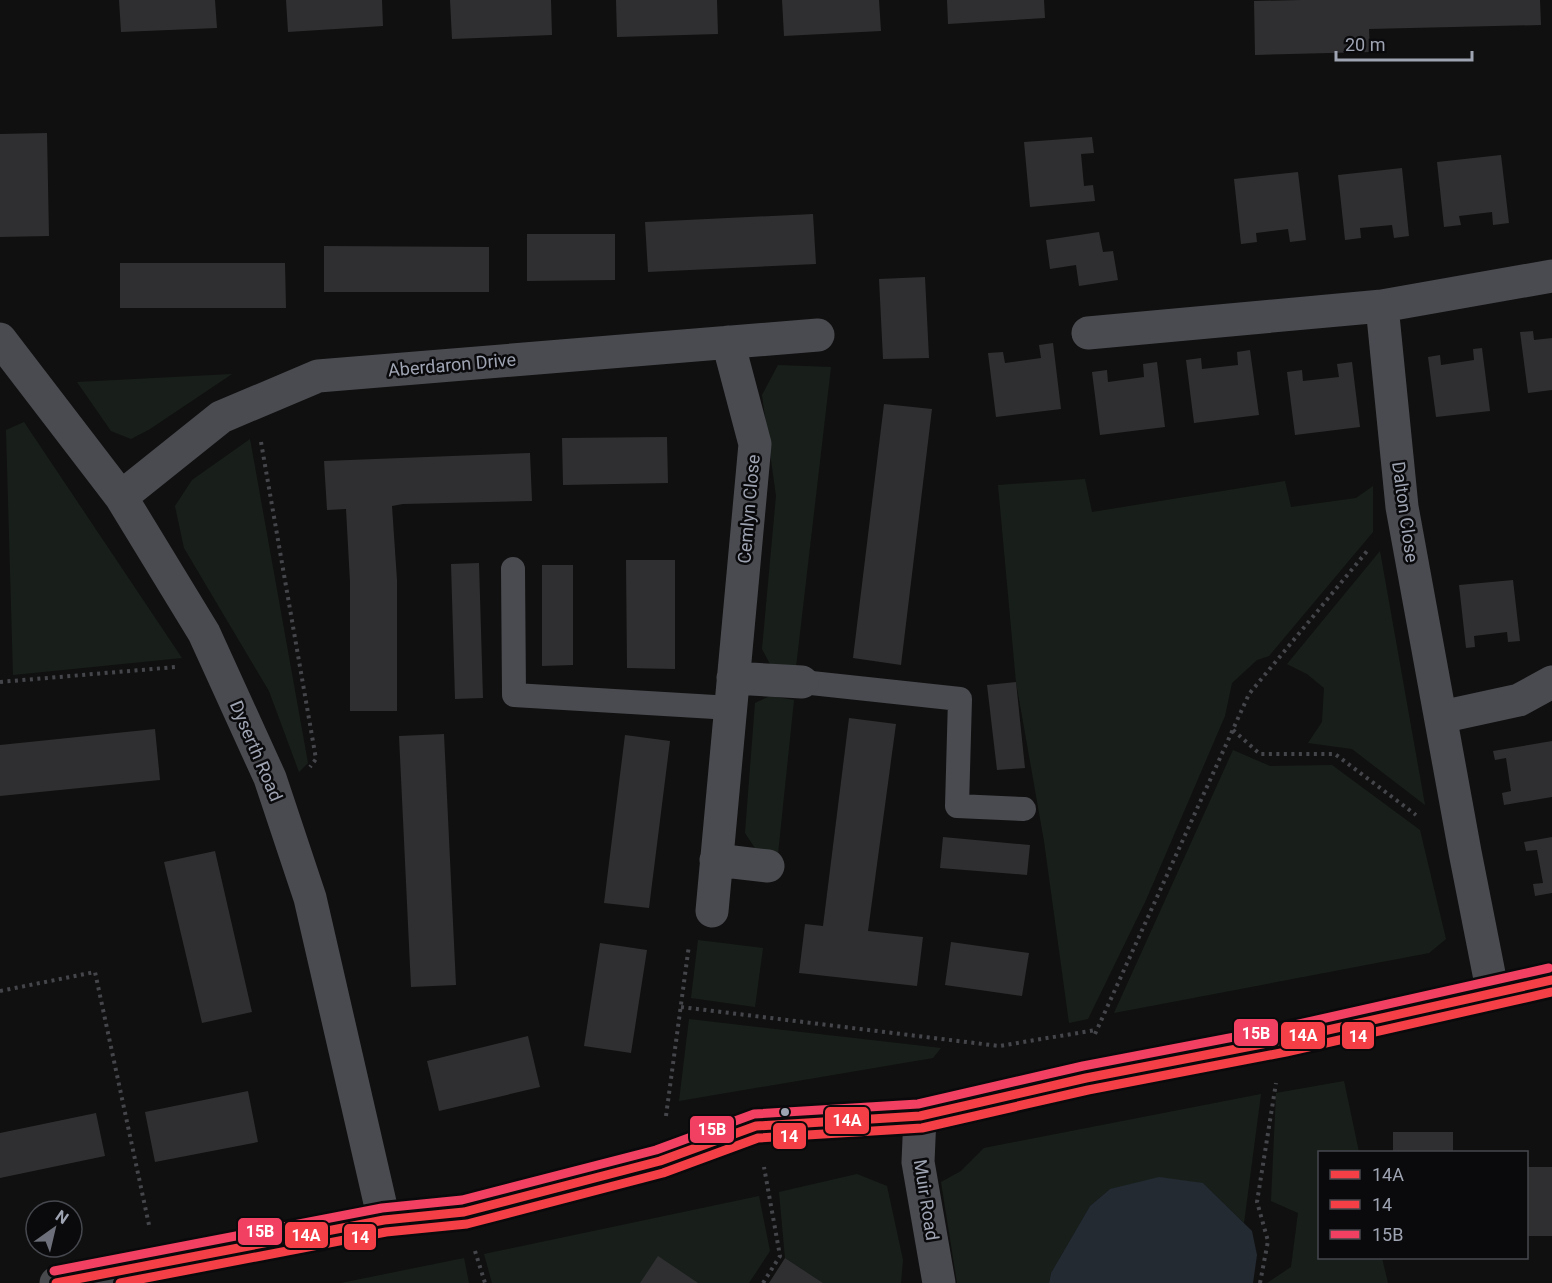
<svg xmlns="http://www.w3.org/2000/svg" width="1552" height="1283" font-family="Roboto,sans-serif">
<rect width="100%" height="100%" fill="#101010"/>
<path fill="#181f1a" d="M 778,365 L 831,367 L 796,667 L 770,664 L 762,649 L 776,496 L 762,395 Z
M 232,374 L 150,429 L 131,439 L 111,431 L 77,382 Z
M 24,422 L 182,658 L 13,675 L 6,430 Z
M 250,439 L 308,763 L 299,772 L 269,691 L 184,548 L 175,506 L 192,480 Z
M 1085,479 L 1092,512 L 1285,481 L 1291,507 L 1356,498 L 1373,486 L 1373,532 L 1269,656 L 1257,660 L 1232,683 L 1225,716 L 1146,900 L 1088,1019 L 1069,1023 L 1044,841 L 1016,682 L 998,485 Z
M 1380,551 L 1425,805 L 1352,749 L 1308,743 L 1322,722 L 1324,688 L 1307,674 L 1287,664 Z
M 770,696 L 794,700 L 778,854 L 755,848 L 745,833 L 755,703 Z
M 1233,750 L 1270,766 L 1332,765 L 1420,830 L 1446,939 L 1429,953 L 1114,1013 Z
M 698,940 L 763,948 L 755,1007 L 691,998 Z
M 689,1019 L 941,1048 L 933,1058 L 679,1101 Z
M 1344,1081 L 1359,1152 L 1320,1152 L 1320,1258 L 1382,1258 L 1388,1283 L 1267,1283 L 1291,1267 L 1298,1213 L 1271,1201 L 1276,1093 Z
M 1261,1094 L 1244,1223 L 1203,1183 L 1110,1189 L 1090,1206 L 1051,1273 L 1049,1283 L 957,1283 L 941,1182 L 961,1171 L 984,1148 Z
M 857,1174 L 887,1186 L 903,1260 L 901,1283 L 823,1283 L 785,1258 L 779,1192 Z
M 759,1196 L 770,1251 L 749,1283 L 492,1283 L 484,1254 Z
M 464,1258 L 469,1283 L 341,1283 Z"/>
<path fill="#232a32" d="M 1159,1177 L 1203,1183 L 1252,1231 L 1257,1255 L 1253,1283 L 1049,1283 L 1051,1273 L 1090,1206 L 1110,1189 Z"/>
<path fill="#2f2f31" d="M 119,0 L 215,0 L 217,28 L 121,32 Z
M 286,0 L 382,0 L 383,26 L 288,32 Z
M 450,0 L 551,0 L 552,35 L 452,39 Z
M 616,0 L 717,0 L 718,34 L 617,37 Z
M 782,0 L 879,0 L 881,31 L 784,36 Z
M 947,0 L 1044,0 L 1045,18 L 948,24 Z
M 1301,0 L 1540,0 L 1541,25 L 1369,29 L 1370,52 L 1255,55 L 1254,1 Z
M 47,133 L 49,236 L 0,237 L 0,134 Z
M 1092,137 L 1094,153 L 1081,154 L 1084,186 L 1093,185 L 1095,201 L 1030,207 L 1024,142 Z
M 1501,155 L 1509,223 L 1493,225 L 1492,212 L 1459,216 L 1461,225 L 1444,227 L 1437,162 Z
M 1402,168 L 1409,236 L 1394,238 L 1392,225 L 1360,228 L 1361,238 L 1345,240 L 1338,175 Z
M 1298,172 L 1306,240 L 1290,242 L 1288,229 L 1256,233 L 1257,242 L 1241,244 L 1234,179 Z
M 813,214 L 816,264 L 648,272 L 645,222 Z
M 1099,232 L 1103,252 L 1113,251 L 1118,280 L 1079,286 L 1076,265 L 1050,269 L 1046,240 Z
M 527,234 L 615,234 L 615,280 L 527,281 Z
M 324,246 L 489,247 L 489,292 L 324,292 Z
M 120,263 L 285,263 L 286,308 L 120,308 Z
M 925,277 L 929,358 L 883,359 L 879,279 Z
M 1533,331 L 1534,340 L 1552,338 L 1552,390 L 1528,393 L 1520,332 Z
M 1053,343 L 1061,409 L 996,417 L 988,353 L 1003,352 L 1005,363 L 1041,358 L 1039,345 Z
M 1482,348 L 1490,411 L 1436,417 L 1428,357 L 1440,355 L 1441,365 L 1474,360 L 1473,349 Z
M 1250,350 L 1259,415 L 1194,423 L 1186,360 L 1201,358 L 1202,369 L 1238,365 L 1237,352 Z
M 1157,362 L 1165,427 L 1100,435 L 1092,372 L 1107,370 L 1108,382 L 1144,377 L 1143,364 Z
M 1352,362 L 1360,427 L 1295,435 L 1287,372 L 1302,370 L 1303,381 L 1339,377 L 1337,364 Z
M 884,404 L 932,409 L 901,665 L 853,658 Z
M 667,437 L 668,483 L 563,485 L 562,438 Z
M 530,453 L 532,501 L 403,504 L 392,506 L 397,580 L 397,711 L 350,711 L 350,582 L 346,509 L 327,510 L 324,461 Z
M 626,560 L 675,560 L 675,669 L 627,668 Z
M 479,563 L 483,698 L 455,699 L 451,564 Z
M 542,565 L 573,565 L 573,665 L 542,666 Z
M 1513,580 L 1520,641 L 1508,642 L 1507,632 L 1474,636 L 1475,647 L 1466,648 L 1459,585 Z
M 1016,682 L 1025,768 L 997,770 L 987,685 Z
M 849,718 L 896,724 L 868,931 L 923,937 L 917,986 L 799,973 L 805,924 L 823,926 Z
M 155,729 L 160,780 L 0,796 L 0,745 Z
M 444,734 L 456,985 L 411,987 L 399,736 Z
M 625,735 L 670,741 L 649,908 L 604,903 Z
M 1552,741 L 1552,797 L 1504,805 L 1502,793 L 1511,791 L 1506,758 L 1495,760 L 1493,751 Z
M 943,837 L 1030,845 L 1027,875 L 940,868 Z
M 1552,837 L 1552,893 L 1535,896 L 1533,884 L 1543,883 L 1537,850 L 1526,851 L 1524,842 Z
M 215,851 L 252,1012 L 202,1023 L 164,862 Z
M 951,942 L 1029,953 L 1022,996 L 945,985 Z
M 600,943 L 647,950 L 631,1053 L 584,1046 Z
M 528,1036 L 540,1087 L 439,1111 L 427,1061 Z
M 248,1091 L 258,1142 L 155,1162 L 145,1112 Z
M 96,1113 L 105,1156 L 0,1178 L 0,1133 Z
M 1393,1132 L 1453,1132 L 1453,1152 L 1393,1152 Z
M 1527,1167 L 1552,1167 L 1552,1236 L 1527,1236 Z
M 658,1256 L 698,1283 L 640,1283 Z
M 785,1258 L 823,1283 L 769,1283 Z"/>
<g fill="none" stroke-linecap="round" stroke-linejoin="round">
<path stroke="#45464b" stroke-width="4" stroke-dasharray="3 4.5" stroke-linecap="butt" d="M 261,442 L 316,759 L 310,767
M 0,682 L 176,667
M 1233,730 L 1260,754 L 1335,754 L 1416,815
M 0,991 L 95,972 L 149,1225
M 681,1007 L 999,1046 L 1096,1030
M 1095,1034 L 1249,694 L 1368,550
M 666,1116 L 689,945
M 475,1251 L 485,1283
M 763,1283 L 780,1256 L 764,1167
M 1260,1283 L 1268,1241 L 1257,1202 L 1276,1083"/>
<path stroke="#4a4b50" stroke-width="24" d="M 513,569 L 514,695 L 731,708
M 802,682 L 960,699 L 957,806 L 1024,809"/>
<path stroke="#4a4b50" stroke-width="33" d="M 1382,306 L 1402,507 L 1465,852 L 1493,994
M 1088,333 L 1382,306 L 1552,276
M 0,339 L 121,497 L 204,633 L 270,778 L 310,898 L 384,1220
M 121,497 L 221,417 L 318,376 L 818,335
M 733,678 L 802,682
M 1441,717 L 1519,700 L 1552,682
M 716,860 L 768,866
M 712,911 L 755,444 L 728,342
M 920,1116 L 918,1162 L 939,1283"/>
<path stroke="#48494d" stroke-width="33" d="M 56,1283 L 384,1220 L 464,1212 L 660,1161 L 756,1126 L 920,1116 L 1086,1078 L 1283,1040 L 1552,980"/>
<defs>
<path id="bus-1" d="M 56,1283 L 384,1220 L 464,1212 L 660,1161 L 756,1126 L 920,1116 L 1086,1078 L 1283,1040 L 1552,980"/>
<path id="bus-2" d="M 120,1283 L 386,1232 L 467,1224 L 663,1173 L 758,1138 L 922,1128 L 1088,1090 L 1286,1052 L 1552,992"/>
<path id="bus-3" d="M 54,1271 L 382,1208 L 462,1200 L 656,1150 L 754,1114 L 918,1104 L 1083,1066 L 1281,1028 L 1549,968"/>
</defs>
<use href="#bus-1" stroke="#0a0a0c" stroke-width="14"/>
<use href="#bus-2" stroke="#0a0a0c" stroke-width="14"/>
<use href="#bus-3" stroke="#0a0a0c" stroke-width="14"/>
<use href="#bus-1" stroke="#f33f45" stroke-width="9"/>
<use href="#bus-2" stroke="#f33f45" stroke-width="9"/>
<use href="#bus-3" stroke="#f24062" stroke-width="9"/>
</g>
<circle fill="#9fa4b3" stroke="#0a0a0c" stroke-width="2" cx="785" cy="1112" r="5"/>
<g text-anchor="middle" stroke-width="5" stroke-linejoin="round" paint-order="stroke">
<g font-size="18" fill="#9fa4b3" stroke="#0a0a0c">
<text transform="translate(452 365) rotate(-5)" y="6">Aberdaron Drive</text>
<text transform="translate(749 509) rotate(-85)" y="6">Cemlyn Close</text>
<text transform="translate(1405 512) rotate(82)" y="6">Dalton Close</text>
<text transform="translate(256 751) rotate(67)" y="6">Dyserth Road</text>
<text transform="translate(926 1200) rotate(81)" y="6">Muir Road</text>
</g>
</g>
<g stroke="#0a0a0c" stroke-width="2">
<rect x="1233" y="1018" width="46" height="29" rx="6" fill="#f24062"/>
<rect x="1280" y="1021" width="46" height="29" rx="6" fill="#f33f45"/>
<rect x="1341" y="1021" width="34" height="29" rx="6" fill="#f33f45"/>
<rect x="824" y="1106" width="46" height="29" rx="6" fill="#f33f45"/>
<rect x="689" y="1115" width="46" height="29" rx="6" fill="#f24062"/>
<rect x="772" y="1122" width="35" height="28" rx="6" fill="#f33f45"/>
<rect x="237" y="1217" width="46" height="29" rx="6" fill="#f24062"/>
<rect x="284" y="1221" width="45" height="28" rx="6" fill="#f33f45"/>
<rect x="343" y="1223" width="34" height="28" rx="6" fill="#f33f45"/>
</g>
<g font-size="16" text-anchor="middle" font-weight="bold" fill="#fff">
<text x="1256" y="1039">15B</text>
<text x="1303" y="1041">14A</text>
<text x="1358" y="1042">14</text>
<text x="847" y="1126">14A</text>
<text x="712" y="1135">15B</text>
<text x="789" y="1142">14</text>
<text x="260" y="1237">15B</text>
<text x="306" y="1241">14A</text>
<text x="360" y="1243">14</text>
</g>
<rect x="1318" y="1151" width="210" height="108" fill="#0a0a0c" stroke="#46484f" stroke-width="1.5"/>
<rect x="1330" y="1170" width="30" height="9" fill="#f33f45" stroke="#46484f" stroke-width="1.5"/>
<text x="1372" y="1181" font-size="18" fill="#9fa4b3">14A</text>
<rect x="1330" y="1200" width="30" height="9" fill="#f33f45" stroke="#46484f" stroke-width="1.5"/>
<text x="1372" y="1211" font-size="18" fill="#9fa4b3">14</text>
<rect x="1330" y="1230" width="30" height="9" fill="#f24062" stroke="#46484f" stroke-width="1.5"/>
<text x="1372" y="1241" font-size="18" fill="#9fa4b3">15B</text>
<g transform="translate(54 1229) rotate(34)"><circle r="28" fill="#0a0a0c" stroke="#46484f" stroke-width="1.5"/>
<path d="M0-4.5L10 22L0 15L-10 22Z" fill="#6d707a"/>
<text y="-9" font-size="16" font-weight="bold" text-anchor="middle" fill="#9fa4b3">N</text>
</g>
<path d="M1336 51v9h136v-9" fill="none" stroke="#9fa4b3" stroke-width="3"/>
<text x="1345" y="51" font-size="18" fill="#9fa4b3" stroke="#0a0a0c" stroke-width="4.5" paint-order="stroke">20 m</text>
</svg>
